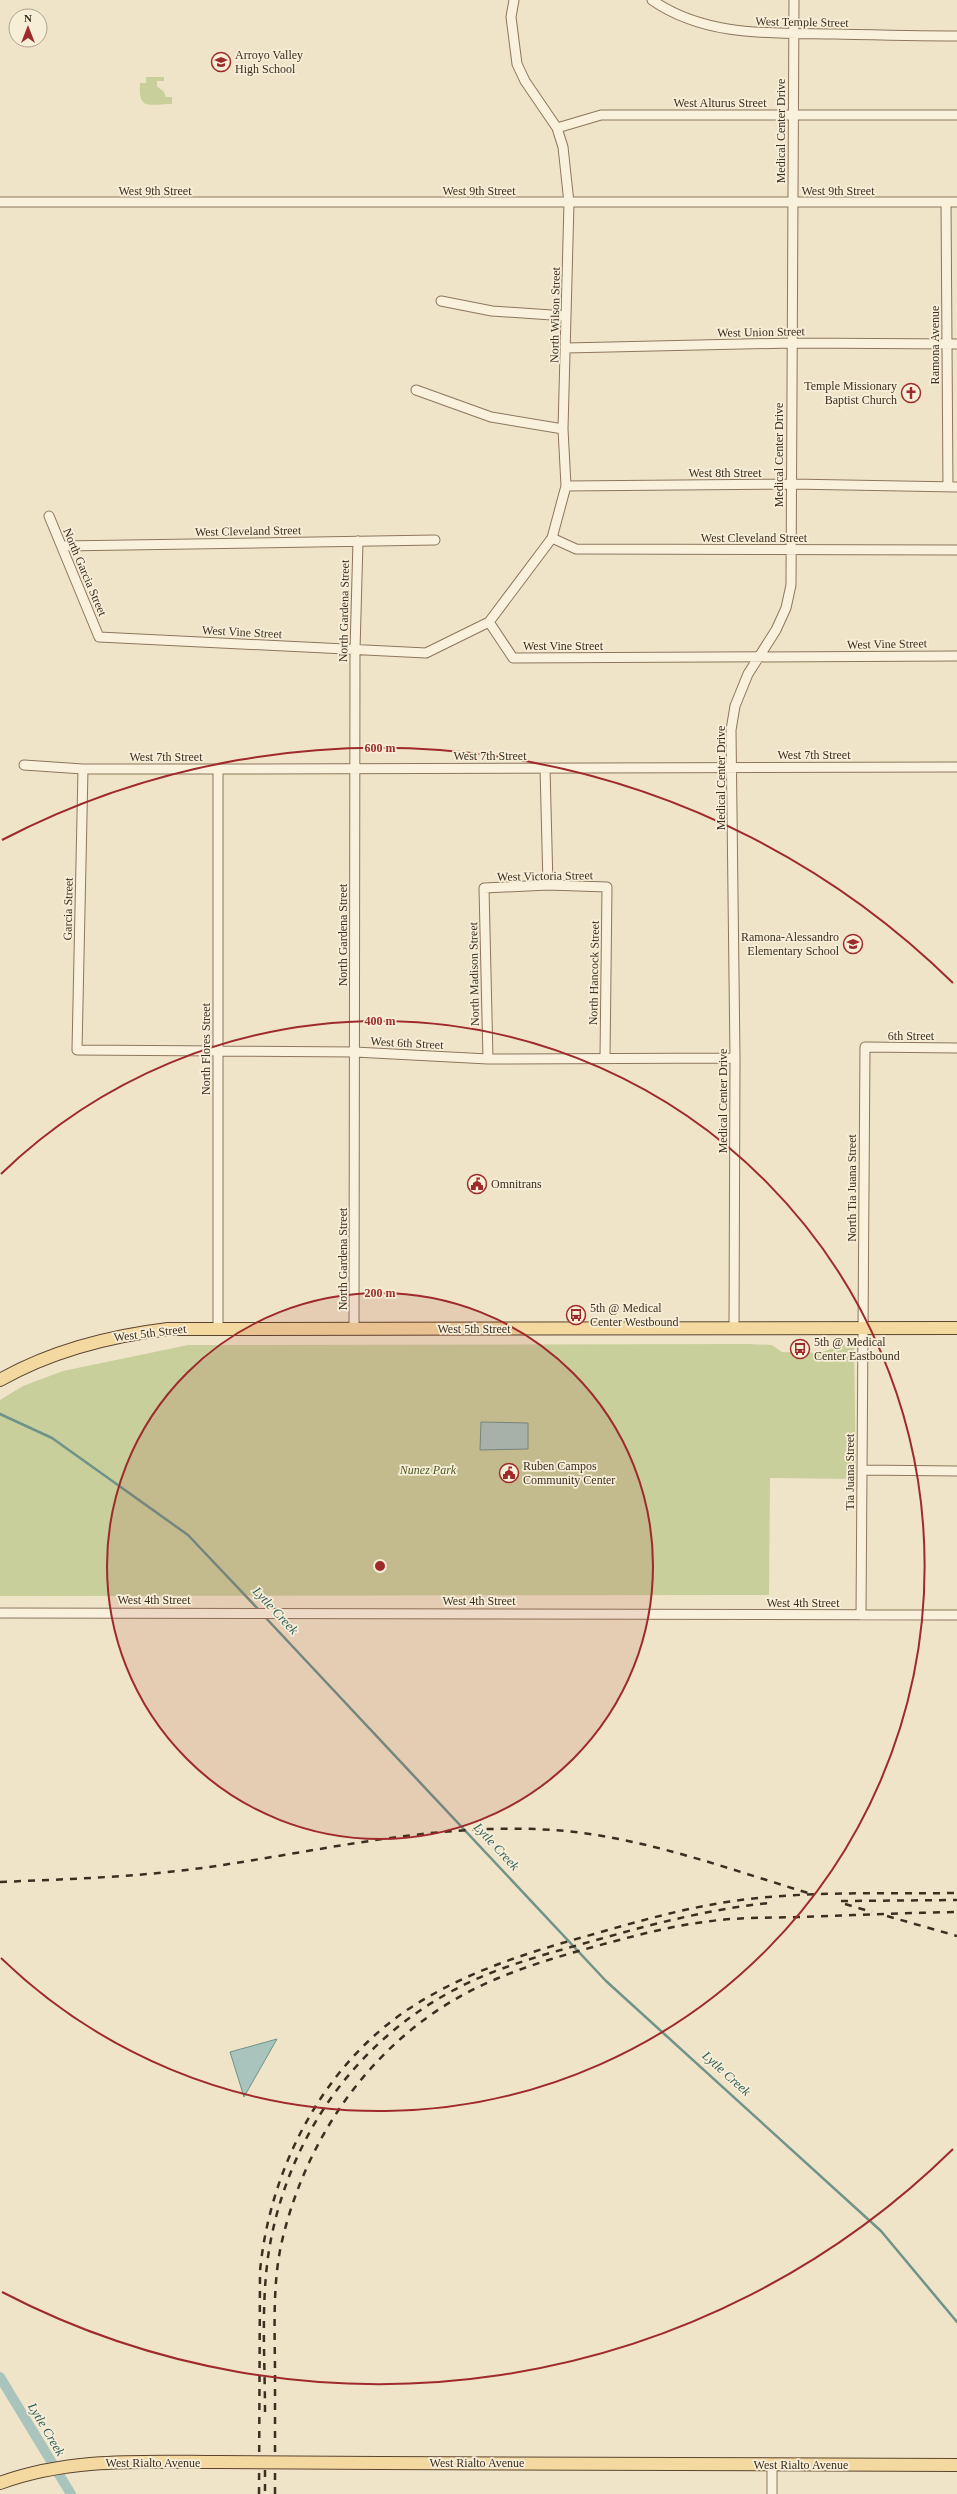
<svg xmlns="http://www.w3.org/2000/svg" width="957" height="2494" font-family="Georgia,serif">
<rect width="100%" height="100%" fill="#f0e4c8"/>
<path fill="#c9cf9b" d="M 146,77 L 164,77 L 164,81 L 157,81 L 157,86 L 164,92 L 166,97 L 172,97 L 172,104 C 149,104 138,111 140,83 L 146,83 Z
M 748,1344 L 772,1345 L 782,1352 L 820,1353 L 841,1345 L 854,1346 L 856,1479 L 770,1478 L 769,1595 L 0,1596 L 0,1400 L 23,1386 L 63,1371 L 188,1345 Z"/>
<path fill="#a9c4bc" stroke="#6f938a" d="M 481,1422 L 528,1423 L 528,1449 L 480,1450 Z
M 277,2039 L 244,2097 L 230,2052 Z"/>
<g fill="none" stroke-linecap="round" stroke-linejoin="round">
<path stroke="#6f938a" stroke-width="2.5" d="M 0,1414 L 52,1438 L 188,1535 L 259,1610
M 265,1617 L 606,1981 L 881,2231 L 957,2322"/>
<path stroke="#a9c4bc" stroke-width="10" d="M 0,2377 L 71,2494"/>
<defs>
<path id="minor" d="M 652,0 C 705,37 771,33 832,34 C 874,35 915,36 957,36
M 557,128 L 601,115 L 957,115
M 0,202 L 957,202
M 946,202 L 948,487
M 441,301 L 492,311 L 566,316
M 566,348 L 792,343 L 957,344
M 416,390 L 491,417 L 563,429
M 566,486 L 791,484 L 957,487
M 49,516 L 99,637 L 426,653 L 489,622 L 552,538 L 566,486 L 563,429 L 569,203 L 563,147 L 557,128 L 525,81 L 517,64 L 511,17 L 514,0
M 552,538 L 576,549 L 957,550
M 62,546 L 435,540
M 489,622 L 513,658 L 957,656
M 24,765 L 83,769 L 218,769 L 957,767
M 545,768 L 548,885
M 83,769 L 77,1050 L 355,1052 L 488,1059 L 735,1058
M 488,1059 L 484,888 L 548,885 L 607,887 L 605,1058
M 218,1328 L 218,769
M 354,1329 L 355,650 L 358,541
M 734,1329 L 735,1058 L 731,730 L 735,706 L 748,674 L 776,630 L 786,608 L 791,585 L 794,0
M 863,1470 L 957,1471
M 0,1613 L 957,1615
M 861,1615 L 865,1047 L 957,1048
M 772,2465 L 772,2494"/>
<path id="major" d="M 0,1380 C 53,1350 109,1336 168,1329 L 957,1328
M 380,2463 L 957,2465
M 0,2483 C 71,2457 145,2462 219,2462"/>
</defs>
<use href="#minor" stroke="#8d765c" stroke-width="11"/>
<use href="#major" stroke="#5b4430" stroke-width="14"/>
<use href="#minor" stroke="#faf1dc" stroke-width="9"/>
<use href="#major" stroke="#f3d9a0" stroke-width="12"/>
<path stroke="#3d2e20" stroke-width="2.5" stroke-dasharray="7 7" stroke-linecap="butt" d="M 0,1882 C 70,1879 140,1877 209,1867 C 327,1850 446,1820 565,1831 C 648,1839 729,1869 808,1893
M 841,1901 L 957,1900
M 845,1904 L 872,1912
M 887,1916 L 957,1936
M 265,2412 C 265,2356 260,2295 271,2239 C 292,2133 356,2043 452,1991 C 498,1966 550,1953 600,1939 C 656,1923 711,1909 769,1903
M 265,2470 L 265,2494
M 259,2494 L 260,2271 C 270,2166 326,2059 418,2003 C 473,1969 533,1951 594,1934 C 646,1919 696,1905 749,1899 C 818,1891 888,1894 957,1893
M 275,2494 C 275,2454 275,2415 275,2375 C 275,2331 272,2284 282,2241 C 309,2126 385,2025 496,1979 C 527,1966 560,1956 593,1947 C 630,1937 666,1927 704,1922 C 736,1917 768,1918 801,1917 C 853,1915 905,1913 957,1912"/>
<defs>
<path id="major-bridge" d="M 219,2462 L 380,2463"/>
</defs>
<use href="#major-bridge" stroke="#5b4430" stroke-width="14" stroke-linecap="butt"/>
<use href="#major-bridge" stroke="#f3d9a0" stroke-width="12"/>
</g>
<circle cx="380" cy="1566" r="273" fill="#9e2a2b" fill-opacity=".12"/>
<g fill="none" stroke="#9e2a2b" stroke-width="2">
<circle cx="380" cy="1566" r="273"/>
<path d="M1 1174A545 545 0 1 1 1 1958"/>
<path d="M953 2149A818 818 0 0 1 2 2292M2 840A818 818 0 0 1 953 983"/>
</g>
<defs>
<symbol id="school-ring" viewBox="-11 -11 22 22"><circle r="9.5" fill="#f7eed8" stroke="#9e2a2b" stroke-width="1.5"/><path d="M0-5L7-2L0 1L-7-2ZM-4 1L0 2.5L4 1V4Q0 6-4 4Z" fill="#9e2a2b"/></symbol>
<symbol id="church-ring" viewBox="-11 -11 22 22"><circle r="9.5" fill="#f7eed8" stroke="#9e2a2b" stroke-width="1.5"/><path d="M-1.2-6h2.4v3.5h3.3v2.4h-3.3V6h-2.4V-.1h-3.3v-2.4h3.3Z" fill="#9e2a2b"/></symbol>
<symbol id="civic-ring" viewBox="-11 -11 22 22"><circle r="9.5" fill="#f7eed8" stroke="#9e2a2b" stroke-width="1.5"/><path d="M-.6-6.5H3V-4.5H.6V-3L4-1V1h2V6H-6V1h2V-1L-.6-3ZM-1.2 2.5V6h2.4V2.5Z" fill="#9e2a2b"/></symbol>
<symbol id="bus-ring" viewBox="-11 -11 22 22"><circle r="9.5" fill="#f7eed8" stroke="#9e2a2b" stroke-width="1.5"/><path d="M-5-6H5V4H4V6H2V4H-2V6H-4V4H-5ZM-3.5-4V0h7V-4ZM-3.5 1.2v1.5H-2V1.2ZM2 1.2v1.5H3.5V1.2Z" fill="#9e2a2b"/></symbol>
</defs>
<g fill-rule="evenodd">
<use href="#school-ring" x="210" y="51" width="22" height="22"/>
<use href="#church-ring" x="900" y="382" width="22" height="22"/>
<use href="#school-ring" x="842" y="933" width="22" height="22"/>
<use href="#civic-ring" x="466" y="1173" width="22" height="22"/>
<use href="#bus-ring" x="565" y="1304" width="22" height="22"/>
<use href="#bus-ring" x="789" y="1338" width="22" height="22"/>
<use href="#civic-ring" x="498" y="1462" width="22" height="22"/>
</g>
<g text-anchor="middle" stroke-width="3.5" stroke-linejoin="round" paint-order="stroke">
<g font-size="12" fill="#3d2e20" stroke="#f7eed8">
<text transform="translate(802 22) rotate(1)" y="4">West Temple Street</text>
<text x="720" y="107">West Alturus Street</text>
<text transform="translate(781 131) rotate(-90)" y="4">Medical Center Drive</text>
<text x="155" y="195">West 9th Street</text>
<text x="479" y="195">West 9th Street</text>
<text x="838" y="195">West 9th Street</text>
<text transform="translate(555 315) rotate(-89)" y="4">North Wilson Street</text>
<text transform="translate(761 332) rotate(-1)" y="4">West Union Street</text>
<text transform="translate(935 345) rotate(-90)" y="4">Ramona Avenue</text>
<text transform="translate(779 455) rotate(-90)" y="4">Medical Center Drive</text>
<text x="725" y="477">West 8th Street</text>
<text transform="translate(248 531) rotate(-1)" y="4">West Cleveland Street</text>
<text x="754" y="542">West Cleveland Street</text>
<text transform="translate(85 572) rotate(67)" y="4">North Garcia Street</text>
<text transform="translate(344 611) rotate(-89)" y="4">North Gardena Street</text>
<text transform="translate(242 632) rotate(3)" y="4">West Vine Street</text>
<text transform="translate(887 644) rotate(-1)" y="4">West Vine Street</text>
<text x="563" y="650">West Vine Street</text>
<text x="814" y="759">West 7th Street</text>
<text x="490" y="760">West 7th Street</text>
<text x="166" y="761">West 7th Street</text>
<text transform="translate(721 778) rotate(-90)" y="4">Medical Center Drive</text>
<text transform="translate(545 876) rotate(-1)" y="4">West Victoria Street</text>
<text transform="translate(68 909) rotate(-89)" y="4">Garcia Street</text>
<text transform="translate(343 935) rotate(-90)" y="4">North Gardena Street</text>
<text transform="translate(594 973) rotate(-89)" y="4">North Hancock Street</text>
<text transform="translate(474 974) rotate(-91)" y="4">North Madison Street</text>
<text x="911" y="1040">6th Street</text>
<text transform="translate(407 1043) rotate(3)" y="4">West 6th Street</text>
<text transform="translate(206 1049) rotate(-90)" y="4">North Flores Street</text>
<text transform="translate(723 1101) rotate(-90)" y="4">Medical Center Drive</text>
<text transform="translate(852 1188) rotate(-90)" y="4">North Tia Juana Street</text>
<text transform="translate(343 1259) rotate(-90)" y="4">North Gardena Street</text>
<text x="474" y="1333">West 5th Street</text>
<text transform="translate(150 1333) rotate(-7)" y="4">West 5th Street</text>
<text transform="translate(850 1472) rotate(-90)" y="4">Tia Juana Street</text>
<text x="154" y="1604">West 4th Street</text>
<text x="479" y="1605">West 4th Street</text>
<text x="803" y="1607">West 4th Street</text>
<text x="153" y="2467">West Rialto Avenue</text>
<text x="477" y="2467">West Rialto Avenue</text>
<text x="801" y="2469">West Rialto Avenue</text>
</g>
<g font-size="12" fill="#3d2e20" stroke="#f7eed8" text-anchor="start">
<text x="235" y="59">Arroyo Valley<tspan x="235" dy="14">High School</tspan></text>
<text x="897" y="390" text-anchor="end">Temple Missionary<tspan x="897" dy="14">Baptist Church</tspan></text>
<text x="839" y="941" text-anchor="end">Ramona-Alessandro<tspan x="839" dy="14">Elementary School</tspan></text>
<text x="491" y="1188">Omnitrans</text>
<text x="590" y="1312">5th @ Medical<tspan x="590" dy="14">Center Westbound</tspan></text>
<text x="814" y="1346">5th @ Medical<tspan x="814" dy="14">Center Eastbound</tspan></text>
<text x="523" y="1470">Ruben Campos<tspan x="523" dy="14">Community Center</tspan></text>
</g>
<g font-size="12" font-style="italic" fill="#4d5a26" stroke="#f7eed8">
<text x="428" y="1474">Nunez Park</text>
</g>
<g font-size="13" font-style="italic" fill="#2f5d5a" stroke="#f7eed8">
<text transform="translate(276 1610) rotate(47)" y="5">Lytle Creek</text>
<text transform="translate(497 1846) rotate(47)" y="5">Lytle Creek</text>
<text transform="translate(727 2073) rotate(42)" y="5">Lytle Creek</text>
<text transform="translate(47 2429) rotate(59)" y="5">Lytle Creek</text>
</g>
</g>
<circle cx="380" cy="1566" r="6" fill="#9e2a2b" stroke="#f7eed8" stroke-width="2"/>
<g font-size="12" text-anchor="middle" font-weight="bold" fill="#9e2a2b" stroke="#f7eed8" stroke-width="3.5" stroke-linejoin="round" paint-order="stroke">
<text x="380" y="752">600 m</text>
<text x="380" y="1025">400 m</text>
<text x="380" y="1297">200 m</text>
</g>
<g transform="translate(28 28)"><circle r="19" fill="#f7eed8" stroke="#ada18e"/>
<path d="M0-3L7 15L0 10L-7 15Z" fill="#9e2a2b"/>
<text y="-6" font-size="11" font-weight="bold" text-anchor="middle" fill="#3d2e20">N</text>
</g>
</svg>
